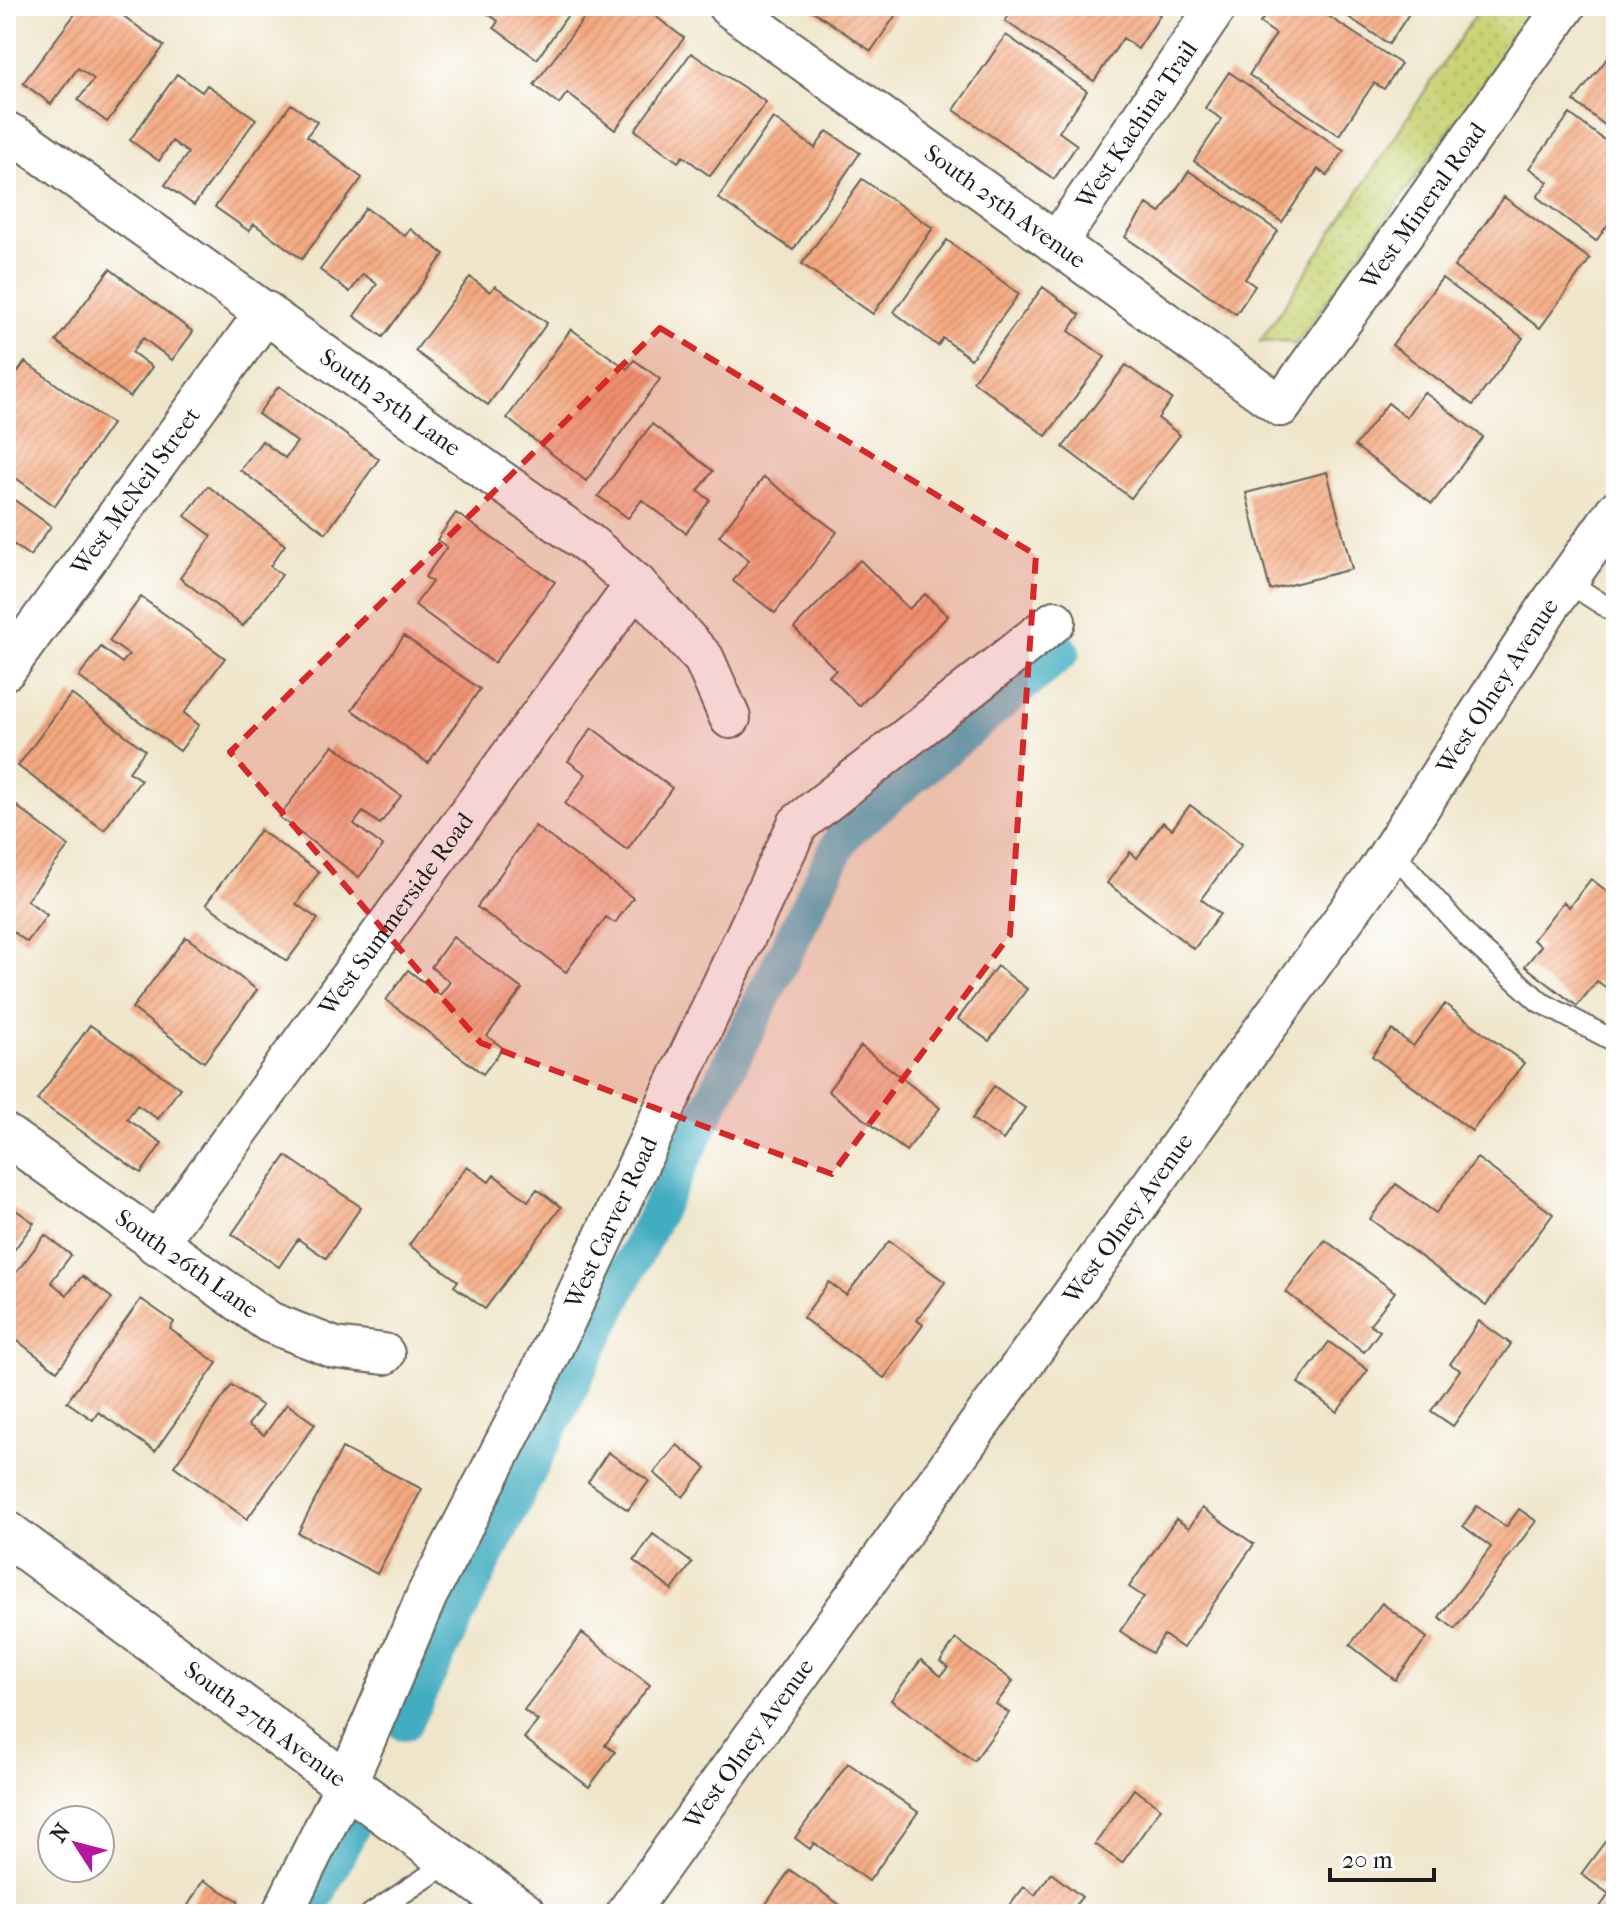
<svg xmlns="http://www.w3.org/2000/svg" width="1622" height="1920" font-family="'IM FELL French Canon',serif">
<defs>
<pattern id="green-dots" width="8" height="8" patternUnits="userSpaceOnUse" patternTransform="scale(2)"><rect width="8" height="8" fill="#c7d374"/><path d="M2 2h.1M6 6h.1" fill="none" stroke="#aab564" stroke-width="1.8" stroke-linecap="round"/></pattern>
<pattern id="building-hatch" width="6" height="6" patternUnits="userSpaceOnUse" patternTransform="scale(2)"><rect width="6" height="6" fill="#f4a87f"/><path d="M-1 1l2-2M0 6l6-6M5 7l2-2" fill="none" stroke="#d1906d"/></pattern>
</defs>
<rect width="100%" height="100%" fill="#fff"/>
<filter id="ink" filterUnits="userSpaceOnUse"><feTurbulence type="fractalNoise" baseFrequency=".0125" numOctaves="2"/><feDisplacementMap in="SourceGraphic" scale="16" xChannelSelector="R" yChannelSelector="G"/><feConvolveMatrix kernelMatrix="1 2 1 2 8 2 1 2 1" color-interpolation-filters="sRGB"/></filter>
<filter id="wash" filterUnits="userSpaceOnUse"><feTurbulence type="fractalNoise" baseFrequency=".006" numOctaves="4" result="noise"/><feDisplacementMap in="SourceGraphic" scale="32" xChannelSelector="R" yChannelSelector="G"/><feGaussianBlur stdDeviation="1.8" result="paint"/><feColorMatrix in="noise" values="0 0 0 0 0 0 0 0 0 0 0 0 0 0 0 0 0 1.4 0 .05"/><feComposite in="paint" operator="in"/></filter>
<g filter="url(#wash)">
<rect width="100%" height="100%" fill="#efe5ca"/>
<path fill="url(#green-dots)" stroke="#727848" stroke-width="2" d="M 1481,6 L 1539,6 L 1295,345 L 1287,341 L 1260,342 Z"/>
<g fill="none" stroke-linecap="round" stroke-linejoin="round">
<path stroke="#42adc1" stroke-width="36" d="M 404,1723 L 844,834 L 1062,652
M 307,1914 L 351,1828"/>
</g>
<g id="blocks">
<path fill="url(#building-hatch)" d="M 81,6 L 110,6 L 164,46 L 107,122 L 78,100 L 94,79 L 78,68 L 51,104 L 23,83 Z
M 477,6 L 574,6 L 537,59 L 494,28 L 498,21 Z
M 593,6 L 642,6 L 684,38 L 615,130 L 567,93 L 559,104 L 534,85 Z
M 806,6 L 902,6 L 871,51 Z
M 1015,6 L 1146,6 L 1160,15 L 1138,49 L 1123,38 L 1094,81 L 1005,21 Z
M 1272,6 L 1313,6 L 1401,64 L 1384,89 L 1374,83 L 1339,135 L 1249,75 L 1276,34 L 1260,23 Z
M 1332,6 L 1414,6 L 1389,44 Z
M 1006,35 L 1087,91 L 1059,132 L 1077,145 L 1054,179 L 954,110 Z
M 1616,47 L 1616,134 L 1574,101 Z
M 691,53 L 766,102 L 710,176 L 683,156 L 678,162 L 635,130 Z
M 1229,72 L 1344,151 L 1327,176 L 1318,169 L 1282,222 L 1194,161 L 1222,119 L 1205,108 Z
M 177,74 L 202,92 L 207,85 L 256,119 L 194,205 L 165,185 L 188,153 L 172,141 L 159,161 L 130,140 Z
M 291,104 L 317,122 L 307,136 L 362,178 L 302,259 L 254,224 L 249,231 L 215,207 Z
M 1570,114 L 1616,149 L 1616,213 L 1596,241 L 1537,197 L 1548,182 L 1529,168 Z
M 773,118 L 815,148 L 827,131 L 860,153 L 793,250 L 718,198 Z
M 1189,171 L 1278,231 L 1245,279 L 1255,286 L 1236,314 L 1125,237 L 1147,204 L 1160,213 Z
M 862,179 L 933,228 L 873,314 L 802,264 Z
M 1504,197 L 1590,259 L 1540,328 L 1454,267 Z
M 366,208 L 405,236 L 410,229 L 444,254 L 383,337 L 354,316 L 377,284 L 363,274 L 350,292 L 320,270 Z
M 947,240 L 1019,294 L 971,359 L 943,338 L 938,346 L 894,312 Z
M 110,269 L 193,332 L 172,360 L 143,338 L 132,352 L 152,367 L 130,397 L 56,341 Z
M 470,277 L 490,292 L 495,286 L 547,323 L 488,405 L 415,351 Z
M 1442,278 L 1523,338 L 1473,405 L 1392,345 Z
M 1043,287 L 1080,315 L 1069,331 L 1105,357 L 1046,436 L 973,381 Z
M 571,329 L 627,369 L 634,360 L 660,379 L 586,481 L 507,418 Z
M 25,362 L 112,424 L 55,506 L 6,471 L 6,389 Z
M 1126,365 L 1172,399 L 1158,418 L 1180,435 L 1131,498 L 1063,447 Z
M 279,386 L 379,459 L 326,533 L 240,470 L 262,441 L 285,458 L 297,442 L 258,414 Z
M 1424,392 L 1483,437 L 1432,504 L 1355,446 L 1388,403 L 1406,417 Z
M 652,424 L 713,471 L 698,491 L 710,500 L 686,533 L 642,500 L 628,518 L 598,496 Z
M 1327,472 L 1352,569 L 1270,590 L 1246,493 Z
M 764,477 L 837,532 L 775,613 L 733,581 L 749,560 L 719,536 Z
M 208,486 L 285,545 L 270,566 L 282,575 L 243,626 L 180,578 L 212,536 L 185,516 Z
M 6,494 L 51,526 L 30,556 L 6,539 Z
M 456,513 L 555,582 L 494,663 L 415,605 L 432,582 L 425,577 L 447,547 L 437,540 Z
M 860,560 L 909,609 L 925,594 L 948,616 L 859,706 L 829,676 L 836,670 L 794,628 Z
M 141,597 L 225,658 L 184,713 L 199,725 L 180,751 L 79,677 L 101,647 L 122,663 L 129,655 L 109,641 Z
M 404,636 L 480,689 L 428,763 L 352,710 Z
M 71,694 L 145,750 L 129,772 L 141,780 L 104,830 L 18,766 Z
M 592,728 L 672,788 L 627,850 L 565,804 L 586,774 L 568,761 Z
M 333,745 L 401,796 L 380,824 L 363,812 L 354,824 L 383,846 L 359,877 L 279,817 Z
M 6,798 L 69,846 L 27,900 L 47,915 L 27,942 L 6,926 Z
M 1190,805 L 1242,844 L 1201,899 L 1220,914 L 1194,949 L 1107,883 L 1130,852 L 1137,858 L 1163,822 L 1172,829 Z
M 535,826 L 633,898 L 615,923 L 606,917 L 566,972 L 477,907 Z
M 260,830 L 319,872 L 296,904 L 318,919 L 287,961 L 206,904 Z
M 1591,879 L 1616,898 L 1616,984 L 1611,991 L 1597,981 L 1577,1006 L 1525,966 L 1541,946 L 1533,940 L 1563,902 L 1569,907 Z
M 186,937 L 257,990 L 204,1062 L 132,1008 Z
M 453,937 L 522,989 L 487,1036 L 503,1048 L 483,1074 L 386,1000 L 408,970 L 440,995 L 450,982 L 431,967 Z
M 997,966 L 1027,989 L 989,1041 L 958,1019 Z
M 1445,1004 L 1524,1063 L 1472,1131 L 1372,1056 L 1392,1030 L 1413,1046 Z
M 90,1025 L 180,1088 L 158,1119 L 137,1105 L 127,1119 L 162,1143 L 141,1173 L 37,1100 Z
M 861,1046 L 940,1108 L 906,1151 L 828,1091 Z
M 994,1086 L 1025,1108 L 1003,1140 L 972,1119 Z
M 286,1156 L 361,1207 L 326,1258 L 298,1239 L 279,1267 L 232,1234 Z
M 1477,1158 L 1553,1214 L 1486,1305 L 1370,1219 L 1396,1184 L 1436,1213 Z
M 467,1166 L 489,1182 L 494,1175 L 528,1201 L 537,1189 L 561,1207 L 485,1309 L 454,1286 L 458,1281 L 409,1245 Z
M 6,1203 L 34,1223 L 6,1261 Z
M 45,1235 L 71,1255 L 51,1282 L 67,1295 L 82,1276 L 112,1298 L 57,1371 L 6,1332 L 6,1286 Z
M 1325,1240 L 1395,1292 L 1370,1324 L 1380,1331 L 1364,1352 L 1286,1292 Z
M 889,1241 L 945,1282 L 917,1320 L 923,1325 L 884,1378 L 803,1318 L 829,1282 L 846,1295 Z
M 141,1299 L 174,1322 L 170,1329 L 217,1363 L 155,1451 L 98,1412 L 93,1420 L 67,1402 Z
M 1479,1321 L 1511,1344 L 1453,1426 L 1431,1411 L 1460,1370 L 1450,1364 Z
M 1329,1342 L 1368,1370 L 1337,1412 L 1298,1383 Z
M 232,1385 L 262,1406 L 248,1425 L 264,1435 L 287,1404 L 315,1424 L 247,1519 L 174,1466 Z
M 677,1445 L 706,1468 L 683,1497 L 654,1473 Z
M 342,1448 L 422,1489 L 377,1574 L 298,1533 Z
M 608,1452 L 649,1481 L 628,1510 L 588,1482 Z
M 1477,1506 L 1506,1527 L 1519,1509 L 1536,1521 L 1455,1629 L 1439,1617 L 1491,1547 L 1463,1526 Z
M 1202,1508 L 1254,1544 L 1183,1648 L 1164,1635 L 1152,1653 L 1120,1631 L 1144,1597 L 1129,1587 L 1176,1519 L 1189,1528 Z
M 653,1534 L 692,1563 L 672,1590 L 634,1561 Z
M 1382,1603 L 1427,1638 L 1395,1680 L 1350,1645 Z
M 582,1633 L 650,1685 L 605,1745 L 615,1752 L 589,1787 L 524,1738 L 538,1721 L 524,1710 Z
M 956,1639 L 1013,1681 L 996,1704 L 1009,1713 L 974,1761 L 891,1700 L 921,1660 L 941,1676 L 948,1667 L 940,1662 Z
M 848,1763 L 918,1812 L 869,1881 L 814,1843 L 810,1849 L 795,1838 Z
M 1134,1789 L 1161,1808 L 1122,1863 L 1095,1844 Z
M 1610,1835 L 1616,1839 L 1616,1914 L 1595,1914 L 1609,1894 L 1581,1874 Z
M 790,1870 L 853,1914 L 759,1914 Z
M 1051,1873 L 1082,1897 L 1068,1914 L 1003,1914 L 1024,1887 L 1035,1895 Z
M 203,1880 L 239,1901 L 231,1914 L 183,1914 Z"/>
</g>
</g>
<g filter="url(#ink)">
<use href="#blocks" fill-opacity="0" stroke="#666259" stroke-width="2"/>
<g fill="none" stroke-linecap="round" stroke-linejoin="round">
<defs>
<path id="service" d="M 1566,581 L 1616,613
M 1392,851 L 1471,940 L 1540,1002 L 1616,1042
M 371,1914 L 451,1861"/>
<g id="minor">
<path id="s1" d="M 728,6 L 1281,406 L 1565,6"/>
<path id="s2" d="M 6,132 L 27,143 L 589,544 L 636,584 L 704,659 L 730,718"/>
<path id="s3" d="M 1056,244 L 1217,6"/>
<path id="s4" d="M 6,669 L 266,312"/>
<path id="s5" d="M 6,1135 L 269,1322 L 335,1348 L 384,1354"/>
<path id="s6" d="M 156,1244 L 636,584"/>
<path id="s7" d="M 282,1914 L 347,1782 L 427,1595 L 533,1389 L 798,824 L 1055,621"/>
<path id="s8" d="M 626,1914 L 1377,873 L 1549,606 L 1616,511"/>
</g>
<g id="tertiary">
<path id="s9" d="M 6,1533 L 523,1914"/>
</g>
</defs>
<use href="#service" stroke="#666259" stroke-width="24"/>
<use href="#minor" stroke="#666259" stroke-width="44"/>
<use href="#tertiary" stroke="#666259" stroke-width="48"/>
<use href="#service" stroke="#fff" stroke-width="20"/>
<use href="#minor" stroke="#fff" stroke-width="40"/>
<use href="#tertiary" stroke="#fff" stroke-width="44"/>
</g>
</g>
<path fill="#d62828" fill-opacity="0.2" stroke="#d62828" stroke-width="6" stroke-dasharray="16 10" stroke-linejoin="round" d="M 660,328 L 1036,555 L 1010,935 L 832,1174 L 481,1043 L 230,752 Z"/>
<g text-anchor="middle" stroke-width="6" stroke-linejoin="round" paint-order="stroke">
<g font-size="24" fill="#1c1c1c" stroke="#fff">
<text dy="8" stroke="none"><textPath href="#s3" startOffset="144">West Kachina Trail</textPath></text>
<text dy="8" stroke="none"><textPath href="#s1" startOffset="342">South 25th Avenue</textPath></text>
<text dy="8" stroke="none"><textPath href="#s1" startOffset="928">West Mineral Road</textPath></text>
<text dy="8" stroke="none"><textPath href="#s2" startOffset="470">South 25th Lane</textPath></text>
<text dy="8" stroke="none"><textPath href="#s4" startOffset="220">West McNeil Street</textPath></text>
<text dy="8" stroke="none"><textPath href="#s8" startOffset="1506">West Olney Avenue</textPath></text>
<text dy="8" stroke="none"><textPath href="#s6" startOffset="408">West Summerside Road</textPath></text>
<text dy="8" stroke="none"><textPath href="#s8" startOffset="858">West Olney Avenue</textPath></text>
<text dy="8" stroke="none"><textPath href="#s7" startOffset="766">West Carver Road</textPath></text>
<text dy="8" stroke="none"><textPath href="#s5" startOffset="222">South 26th Lane</textPath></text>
<text dy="8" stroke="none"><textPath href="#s9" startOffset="322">South 27th Avenue</textPath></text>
<text dy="8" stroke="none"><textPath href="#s8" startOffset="210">West Olney Avenue</textPath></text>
</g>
</g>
<rect width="1622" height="1920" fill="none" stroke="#fff" stroke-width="32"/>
<g transform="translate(76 1844) rotate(306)"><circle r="38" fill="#ffffff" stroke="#a4a4a4" stroke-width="2"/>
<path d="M0-6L14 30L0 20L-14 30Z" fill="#b5179e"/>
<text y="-12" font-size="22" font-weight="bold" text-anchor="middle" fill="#1c1c1c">N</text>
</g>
<path d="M1330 1868v12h104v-12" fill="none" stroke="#1c1c1c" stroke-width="4"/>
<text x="1342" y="1868" font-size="24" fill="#1c1c1c" stroke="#ffffff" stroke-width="6" paint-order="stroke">20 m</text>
</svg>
